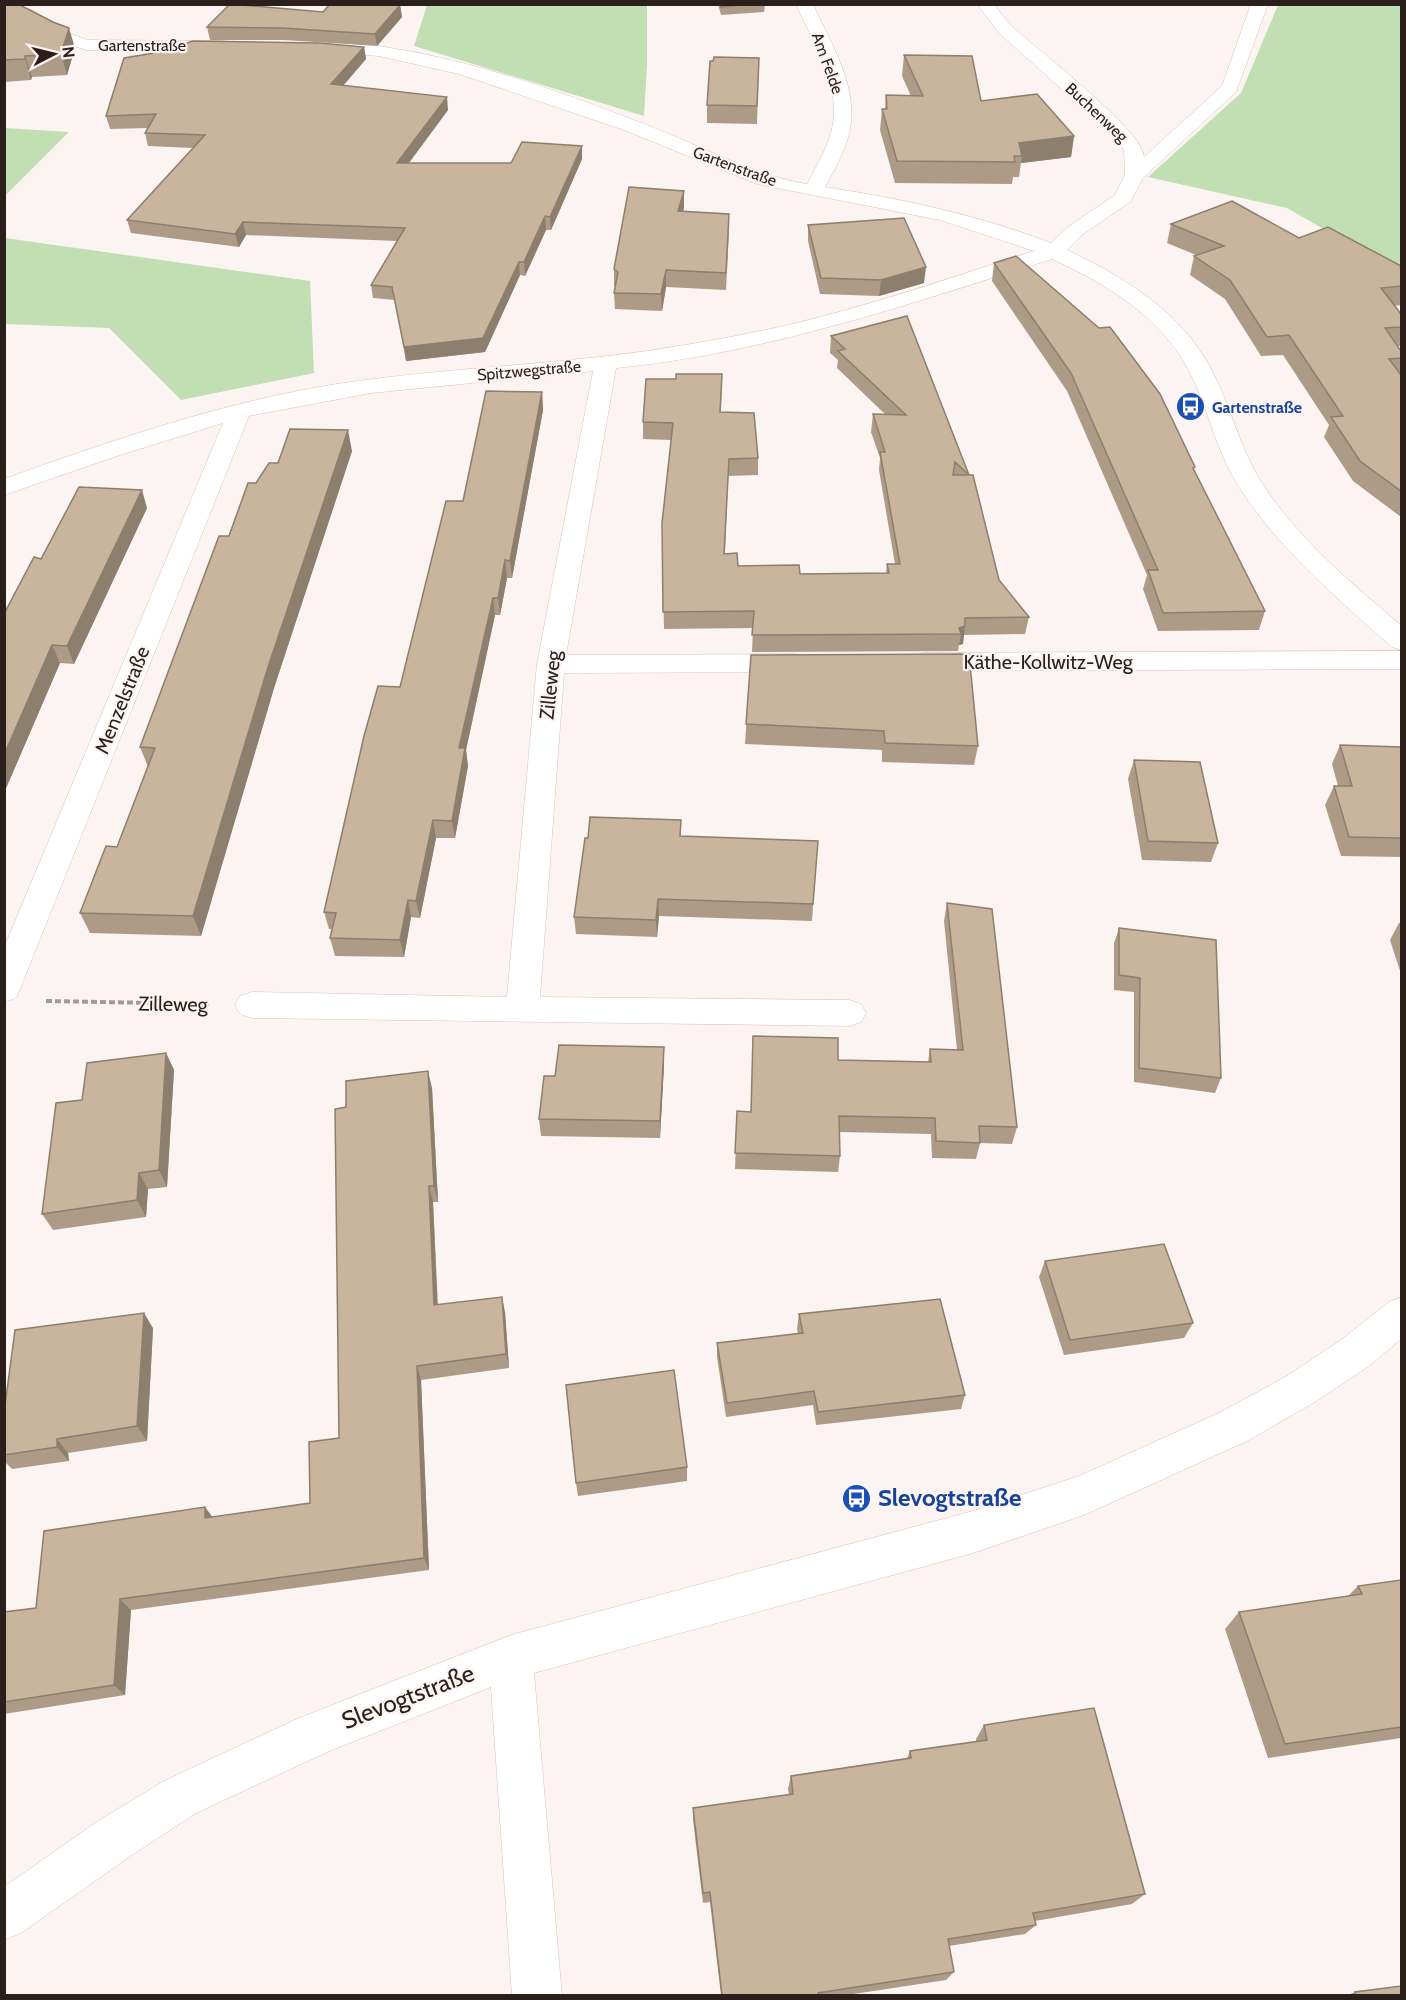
<svg xmlns="http://www.w3.org/2000/svg" width="1406" height="2000" font-family="Cabin,sans-serif">
<rect width="100%" height="100%" fill="#fbf4f2"/>
<path fill="#c1dfb2" d="M 427,5 L 647,5 L 647,65 L 644,116 L 414,46 Z
M 1278,5 L 1401,5 L 1401,274 L 1287,208 L 1148,177 L 1241,93 Z
M 5,128 L 69,132 L 5,196 L 4,128 Z
M 5,238 L 310,281 L 314,373 L 181,400 L 109,328 L 5,324 Z"/>
<g fill="none" stroke-linecap="round" stroke-linejoin="round">
<defs>
<path id="minor" d="M 4,4 L 15,4 L 34,11 L 65,32 L 88,40 L 224,41 L 230,42 L 233,46 L 230,50 L 224,51 L 87,50 L 53,40 L 22,19 L 4,12 Z
M 796,4 L 813,4 C 832,47 863,92 847,141 C 842,157 833,172 825,187 C 903,199 978,215 1051,243 L 1068,227 L 1115,195 L 1125,175 L 1124,150 L 1110,132 L 999,33 L 977,4 L 994,4 C 1000,12 1005,20 1012,26 C 1036,50 1142,128 1144,157 L 1222,86 L 1251,4 L 1268,4 L 1236,92 L 1143,178 L 1130,202 L 1082,235 L 1067,250 C 1129,279 1190,318 1218,383 C 1233,416 1242,452 1262,483 C 1298,539 1351,583 1402,626 L 1402,650 L 1392,647 C 1336,597 1276,547 1236,482 C 1217,450 1209,414 1194,381 C 1168,321 1109,285 1052,259 C 909,304 767,353 616,368 L 566,655 L 794,654 L 804,657 L 808,663 L 804,669 L 794,672 L 564,673 L 540,997 L 849,1000 L 861,1004 L 866,1013 L 861,1022 L 849,1026 L 252,1018 L 240,1014 L 235,1005 L 240,996 L 252,992 L 507,997 L 537,664 L 593,371 L 371,393 L 259,414 L 249,416 L 20,989 L 16,998 L 4,1002 L 4,948 L 223,423 L 120,455 L 4,495 L 4,479 C 113,440 223,402 337,384 C 454,366 574,365 691,344 C 732,337 774,329 816,318 C 890,299 962,274 1034,251 L 940,220 L 757,184 L 624,130 L 459,74 L 379,56 L 314,51 L 311,47 L 314,43 C 339,37 371,45 396,49 C 483,63 575,97 657,129 C 707,149 754,175 807,184 C 817,165 829,146 833,124 C 840,83 812,41 796,4 Z
M 1402,651 L 1402,669 L 923,671 L 913,668 L 909,662 L 913,656 L 923,653 Z
M 1402,1297 L 1402,1338 L 1369,1366 L 1315,1402 L 1247,1441 L 1084,1515 L 973,1553 L 534,1673 L 562,1996 L 512,1996 L 491,1687 L 327,1752 L 196,1813 L 129,1857 L 21,1933 L 4,1940 L 4,1887 L 95,1823 L 164,1781 L 299,1718 L 511,1635 L 973,1511 L 1079,1476 L 1219,1413 L 1287,1376 L 1341,1340 L 1389,1302 Z"/>
</defs>
<use href="#minor" stroke="#dfc0b3" stroke-width="1"/>
<path stroke="#a39a97" stroke-width="4" stroke-dasharray="6 3" stroke-linecap="butt" d="M 46,1001 L 209,1004"/>
<use href="#minor" fill="#fff" fill-rule="evenodd"/>
</g>
<path fill="#ad9b87" d="M 4,4 L 75,48 L 67,75 L 32,77 L 31,80 L 4,82 Z
M 718,4 L 765,4 L 764,12 L 721,15 Z
M 400,5 L 402,17 L 377,46 L 284,40 L 210,40 L 207,27 L 323,12 Z
M 364,47 L 366,59 L 343,86 L 448,110 L 409,163 L 511,163 L 582,159 L 551,230 L 546,230 L 525,276 L 520,275 L 485,352 L 406,361 L 395,300 L 373,298 L 371,285 L 397,241 L 246,235 L 239,247 L 131,233 L 127,220 L 193,148 L 148,146 L 145,133 L 148,128 L 110,129 L 106,116 Z
M 904,55 L 981,101 L 1074,136 L 1071,157 L 1021,163 L 1019,177 L 1013,177 L 1012,184 L 895,183 L 880,130 L 882,109 L 885,109 L 886,95 L 911,96 L 902,76 Z
M 759,58 L 757,124 L 707,123 L 707,105 Z
M 684,191 L 684,208 L 683,211 L 729,231 L 726,290 L 666,287 L 662,311 L 615,309 L 614,293 L 615,286 L 614,286 L 614,269 Z
M 1171,224 L 1299,238 L 1401,266 L 1401,305 L 1395,306 L 1401,314 L 1401,346 L 1398,346 L 1401,351 L 1401,370 L 1400,373 L 1401,375 L 1401,517 L 1353,481 L 1324,437 L 1329,425 L 1283,355 L 1261,356 L 1225,299 L 1190,275 L 1194,256 L 1196,255 L 1167,243 Z
M 808,225 L 924,283 L 879,296 L 820,294 L 808,241 Z
M 994,263 L 1194,471 L 1265,611 L 1259,630 L 1158,631 L 1143,589 L 1147,575 L 1067,391 L 992,281 Z
M 907,316 L 968,475 L 999,580 L 1029,617 L 1025,634 L 964,635 L 963,644 L 959,645 L 958,651 L 752,652 L 753,628 L 664,629 L 662,523 L 671,440 L 643,439 L 643,422 L 676,379 L 722,374 L 721,412 L 758,458 L 758,475 L 728,476 L 725,553 L 738,566 L 800,574 L 886,573 L 887,564 L 895,564 L 879,470 L 880,458 L 871,432 L 873,414 L 886,415 L 837,368 L 838,360 L 830,353 L 831,336 Z
M 542,392 L 543,410 L 512,578 L 507,578 L 500,615 L 495,615 L 466,750 L 468,766 L 455,838 L 436,838 L 420,918 L 411,917 L 404,957 L 335,956 L 330,938 L 332,929 L 329,929 L 324,912 L 400,687 Z
M 352,451 L 274,688 L 201,936 L 90,933 L 80,913 L 117,847 L 148,767 L 140,747 L 229,536 L 256,483 L 278,463 Z
M 147,508 L 74,664 L 60,663 L 4,793 L 41,559 Z
M 751,655 L 978,746 L 974,765 L 882,762 L 882,750 L 745,744 Z
M 1340,745 L 1401,747 L 1401,857 L 1341,856 L 1325,805 L 1334,786 L 1338,786 L 1332,764 Z
M 1134,760 L 1218,843 L 1211,862 L 1142,860 L 1128,779 Z
M 681,820 L 681,836 L 818,841 L 812,921 L 659,916 L 657,937 L 576,934 L 574,917 L 588,838 Z
M 947,903 L 1017,1127 L 1012,1144 L 980,1143 L 976,1159 L 932,1158 L 931,1134 L 840,1132 L 840,1156 L 838,1172 L 735,1169 L 737,1111 L 751,1112 L 838,1060 L 928,1062 L 930,1049 L 957,1050 L 944,921 Z
M 1399,923 L 1401,923 L 1401,974 L 1390,940 Z
M 1119,928 L 1221,1078 L 1215,1093 L 1134,1082 L 1134,992 L 1114,990 L 1114,943 Z
M 664,1047 L 664,1065 L 660,1138 L 541,1136 L 539,1119 L 555,1076 Z
M 166,1053 L 174,1070 L 167,1187 L 148,1189 L 146,1217 L 53,1230 L 42,1214 L 82,1100 Z
M 432,1088 L 438,1202 L 433,1202 L 438,1305 L 505,1312 L 509,1368 L 421,1380 L 429,1570 L 131,1610 L 125,1695 L 4,1714 L 4,1612 L 36,1608 L 213,1517 L 310,1503 L 339,1438 L 346,1107 Z
M 1045,1261 L 1193,1323 L 1184,1338 L 1064,1355 L 1039,1277 Z
M 799,1314 L 965,1395 L 961,1409 L 816,1425 L 813,1405 L 726,1417 L 717,1357 L 717,1343 L 798,1334 L 797,1329 Z
M 153,1328 L 147,1441 L 68,1453 L 69,1461 L 12,1469 L 4,1461 L 4,1413 Z
M 687,1467 L 687,1481 L 578,1496 L 576,1483 Z
M 1401,1580 L 1401,1738 L 1268,1758 L 1225,1629 L 1239,1612 L 1348,1596 L 1358,1586 Z
M 984,1725 L 1145,1894 L 1132,1904 L 1035,1921 L 1036,1925 L 1025,1934 L 949,1946 L 954,1972 L 946,1980 L 847,1995 L 721,1995 L 710,1902 L 703,1903 L 693,1820 L 693,1808 L 789,1795 L 788,1789 L 791,1776 L 907,1758 L 910,1751 L 976,1742 L 976,1739 Z
M 1355,1992 L 1401,1995 L 1348,1995 Z"/>
<path fill="#8d7e6e" d="M 400,5 L 402,17 L 377,46 L 375,34 Z
M 69,28 L 75,48 L 67,75 L 61,54 Z
M 364,47 L 366,59 L 333,97 L 331,84 Z
M 25,56 L 32,77 L 31,80 L 25,59 Z
M 447,97 L 448,110 L 399,176 L 397,163 Z
M 1074,136 L 1071,157 L 1021,163 L 1022,156 L 1019,143 Z
M 582,146 L 582,159 L 551,230 L 550,217 Z
M 684,191 L 684,208 L 678,227 L 678,211 Z
M 545,216 L 546,230 L 525,276 L 524,262 Z
M 243,222 L 246,235 L 239,247 L 235,234 Z
M 519,262 L 520,275 L 485,352 L 406,361 L 404,347 Z
M 926,267 L 924,283 L 879,296 L 881,280 Z
M 666,270 L 666,287 L 662,311 L 661,294 Z
M 542,392 L 543,410 L 512,578 L 510,561 Z
M 348,430 L 352,451 L 274,688 L 201,936 L 193,916 L 268,667 Z
M 142,490 L 147,508 L 74,664 L 67,646 Z
M 505,560 L 507,578 L 500,615 L 498,598 Z
M 493,598 L 495,615 L 466,750 L 468,766 L 455,838 L 452,821 L 459,748 Z
M 965,626 L 963,644 L 959,645 L 961,634 L 959,628 Z
M 52,645 L 60,663 L 4,793 L 4,755 Z
M 433,820 L 436,838 L 420,918 L 416,901 Z
M 658,899 L 659,916 L 657,937 L 656,920 Z
M 408,900 L 411,917 L 404,957 L 400,940 Z
M 664,1047 L 664,1065 L 660,1138 L 660,1121 Z
M 166,1053 L 174,1070 L 167,1187 L 159,1170 Z
M 428,1071 L 432,1088 L 438,1202 L 434,1186 Z
M 139,1173 L 148,1189 L 146,1217 L 137,1200 Z
M 429,1186 L 433,1202 L 438,1320 L 434,1305 Z
M 502,1297 L 505,1312 L 509,1368 L 506,1354 Z
M 144,1313 L 153,1328 L 147,1441 L 137,1426 Z
M 417,1366 L 421,1380 L 429,1570 L 424,1558 Z
M 57,1439 L 68,1453 L 69,1461 L 57,1447 Z
M 205,1507 L 214,1519 L 205,1518 Z
M 120,1599 L 131,1610 L 125,1695 L 114,1685 Z"/>
<path fill="#c9b49d" stroke="#8d7e6e" stroke-width="1.5" d="M 4,4 L 18,4 L 53,22 L 69,28 L 61,54 L 25,56 L 25,59 L 4,60 Z
M 230,4 L 323,12 L 330,4 L 400,5 L 375,34 L 282,28 L 207,27 Z
M 721,4 L 752,4 L 721,7 Z
M 193,41 L 319,43 L 364,47 L 331,84 L 447,97 L 397,163 L 511,163 L 522,142 L 582,146 L 550,217 L 545,216 L 524,262 L 519,262 L 483,338 L 404,347 L 392,287 L 371,285 L 405,228 L 243,222 L 235,234 L 127,220 L 205,135 L 145,133 L 156,114 L 106,116 L 124,58 L 154,53 Z
M 904,55 L 972,56 L 981,101 L 1037,94 L 1074,136 L 1019,143 L 1022,156 L 1014,156 L 1015,162 L 897,161 L 882,109 L 887,109 L 886,95 L 923,96 Z
M 714,57 L 759,58 L 757,106 L 707,105 L 710,61 L 713,61 Z
M 629,187 L 684,191 L 678,211 L 729,214 L 726,273 L 666,270 L 661,294 L 614,293 L 618,272 L 614,269 Z
M 1232,201 L 1299,238 L 1328,227 L 1401,266 L 1401,286 L 1381,288 L 1401,314 L 1401,327 L 1385,328 L 1401,351 L 1401,358 L 1389,359 L 1401,375 L 1401,491 L 1360,461 L 1331,417 L 1343,416 L 1289,335 L 1267,337 L 1230,280 L 1194,256 L 1224,246 L 1171,224 Z
M 904,218 L 926,267 L 881,280 L 821,278 L 808,225 Z
M 1016,256 L 1099,328 L 1110,327 L 1160,394 L 1195,467 L 1193,468 L 1265,611 L 1163,613 L 1148,570 L 1158,570 L 1071,373 L 994,263 Z
M 907,316 L 969,475 L 955,462 L 953,475 L 973,475 L 999,580 L 1029,617 L 965,618 L 965,626 L 959,628 L 961,634 L 752,635 L 754,611 L 663,612 L 662,523 L 673,423 L 643,422 L 646,379 L 676,379 L 676,374 L 722,374 L 720,412 L 754,413 L 758,458 L 729,459 L 724,554 L 737,553 L 738,566 L 799,565 L 800,574 L 889,573 L 887,564 L 900,564 L 880,452 L 885,452 L 873,414 L 906,415 L 838,351 L 845,349 L 831,336 Z
M 486,391 L 542,392 L 510,561 L 505,560 L 498,598 L 493,598 L 459,748 L 465,748 L 452,821 L 433,820 L 416,901 L 408,900 L 400,940 L 330,938 L 336,913 L 324,912 L 364,736 L 378,686 L 400,687 L 446,501 L 463,501 Z
M 290,429 L 348,430 L 268,667 L 193,916 L 80,913 L 106,846 L 117,847 L 155,748 L 140,747 L 219,536 L 229,536 L 248,483 L 256,483 L 269,463 L 278,463 Z
M 79,487 L 142,490 L 67,646 L 52,645 L 4,755 L 4,614 L 34,557 L 41,559 Z
M 969,654 L 978,746 L 885,743 L 884,731 L 746,724 L 751,655 Z
M 1340,745 L 1401,747 L 1401,838 L 1349,837 L 1334,786 L 1352,786 Z
M 1134,760 L 1200,762 L 1218,843 L 1148,841 Z
M 590,817 L 681,820 L 680,836 L 818,841 L 813,904 L 658,899 L 656,920 L 574,917 L 585,838 L 588,838 Z
M 947,903 L 992,909 L 1017,1127 L 979,1126 L 980,1143 L 936,1141 L 935,1118 L 839,1116 L 840,1156 L 735,1153 L 737,1111 L 751,1112 L 753,1036 L 838,1038 L 838,1060 L 931,1062 L 930,1049 L 963,1050 Z
M 1119,928 L 1216,940 L 1221,1078 L 1139,1068 L 1140,978 L 1119,975 Z
M 559,1045 L 664,1047 L 660,1121 L 539,1119 L 544,1076 L 555,1076 Z
M 166,1053 L 159,1170 L 139,1173 L 137,1200 L 42,1214 L 56,1103 L 82,1100 L 87,1063 Z
M 428,1071 L 434,1186 L 429,1186 L 434,1305 L 502,1297 L 506,1354 L 417,1366 L 424,1558 L 120,1599 L 114,1685 L 4,1702 L 4,1612 L 36,1608 L 44,1531 L 205,1507 L 205,1518 L 310,1503 L 309,1442 L 339,1438 L 335,1109 L 346,1107 L 346,1081 Z
M 1164,1244 L 1193,1323 L 1070,1340 L 1045,1261 Z
M 940,1299 L 965,1395 L 818,1412 L 814,1391 L 727,1403 L 717,1343 L 803,1333 L 799,1314 Z
M 144,1313 L 137,1426 L 57,1439 L 57,1447 L 4,1455 L 4,1413 L 15,1330 Z
M 674,1370 L 687,1467 L 576,1483 L 566,1385 Z
M 1401,1580 L 1401,1727 L 1285,1744 L 1239,1612 L 1362,1594 L 1358,1586 Z
M 1094,1708 L 1145,1894 L 1033,1913 L 1036,1925 L 948,1939 L 954,1972 L 818,1993 L 818,1995 L 722,1995 L 710,1892 L 703,1893 L 693,1808 L 793,1794 L 791,1776 L 911,1758 L 910,1751 L 987,1740 L 984,1725 Z
M 1401,1986 L 1401,1995 L 1356,1995 L 1355,1992 Z"/>
<defs>
<symbol id="bus-disc" viewBox="-11 -11 22 22"><circle r="9.5" fill="#1a4fb4" stroke="#fbf4f2"/><path d="M-5-6H5V4H4V6H2V4H-2V6H-4V4H-5ZM-3.5-4V0h7V-4ZM-3.5 1.2v1.5H-2V1.2ZM2 1.2v1.5H3.5V1.2Z" fill="#fff"/></symbol>
</defs>
<g fill-rule="evenodd">
<use href="#bus-disc" x="1174" y="390" width="33" height="33"/>
<use href="#bus-disc" x="840" y="1482" width="33" height="33"/>
</g>
<g text-anchor="middle" stroke-width="4.5" stroke-linejoin="round" paint-order="stroke">
<g font-size="16" fill="#2b1f1b" stroke="#fbf4f2">
<text x="142" y="51">Gartenstraße</text>
<text transform="translate(828 63) rotate(70)" y="6">Am Felde</text>
<text transform="translate(1097 112) rotate(43)" y="6">Buchenweg</text>
<text transform="translate(735 166) rotate(20)" y="6">Gartenstraße</text>
<text transform="translate(529 370) rotate(-5)" y="6">Spitzwegstraße</text>
</g>
<g font-size="16" font-weight="bold" fill="#164399" stroke="#fbf4f2" text-anchor="start">
<text x="1212" y="413">Gartenstraße</text>
</g>
<g font-size="20" fill="#2b1f1b" stroke="#fbf4f2">
<text x="1048" y="669">Käthe-Kollwitz-Weg</text>
<text transform="translate(550 685) rotate(-84)" y="7">Zilleweg</text>
<text transform="translate(122 700) rotate(-68)" y="7">Menzelstraße</text>
<text transform="translate(173 1004) rotate(1)" y="7">Zilleweg</text>
</g>
<g font-size="24" font-weight="bold" fill="#164399" stroke="#fbf4f2" text-anchor="start">
<text x="878" y="1506">Slevogtstraße</text>
</g>
<g font-size="24" fill="#2b1f1b" stroke="#fbf4f2">
<text transform="translate(408 1697) rotate(-21)" y="8">Slevogtstraße</text>
</g>
</g>
<rect width="1406" height="2000" fill="none" stroke="#2b1f1b" stroke-width="12"/>
<g transform="translate(54 54) rotate(83)" stroke="#fbf4f2" stroke-width="4.5" paint-order="stroke">
<path d="M0-4.5L10 22L0 15L-10 22Z" fill="#2b1f1b"/>
<text y="-9" font-size="16" font-weight="bold" text-anchor="middle" fill="#2b1f1b">N</text>
</g>
</svg>
